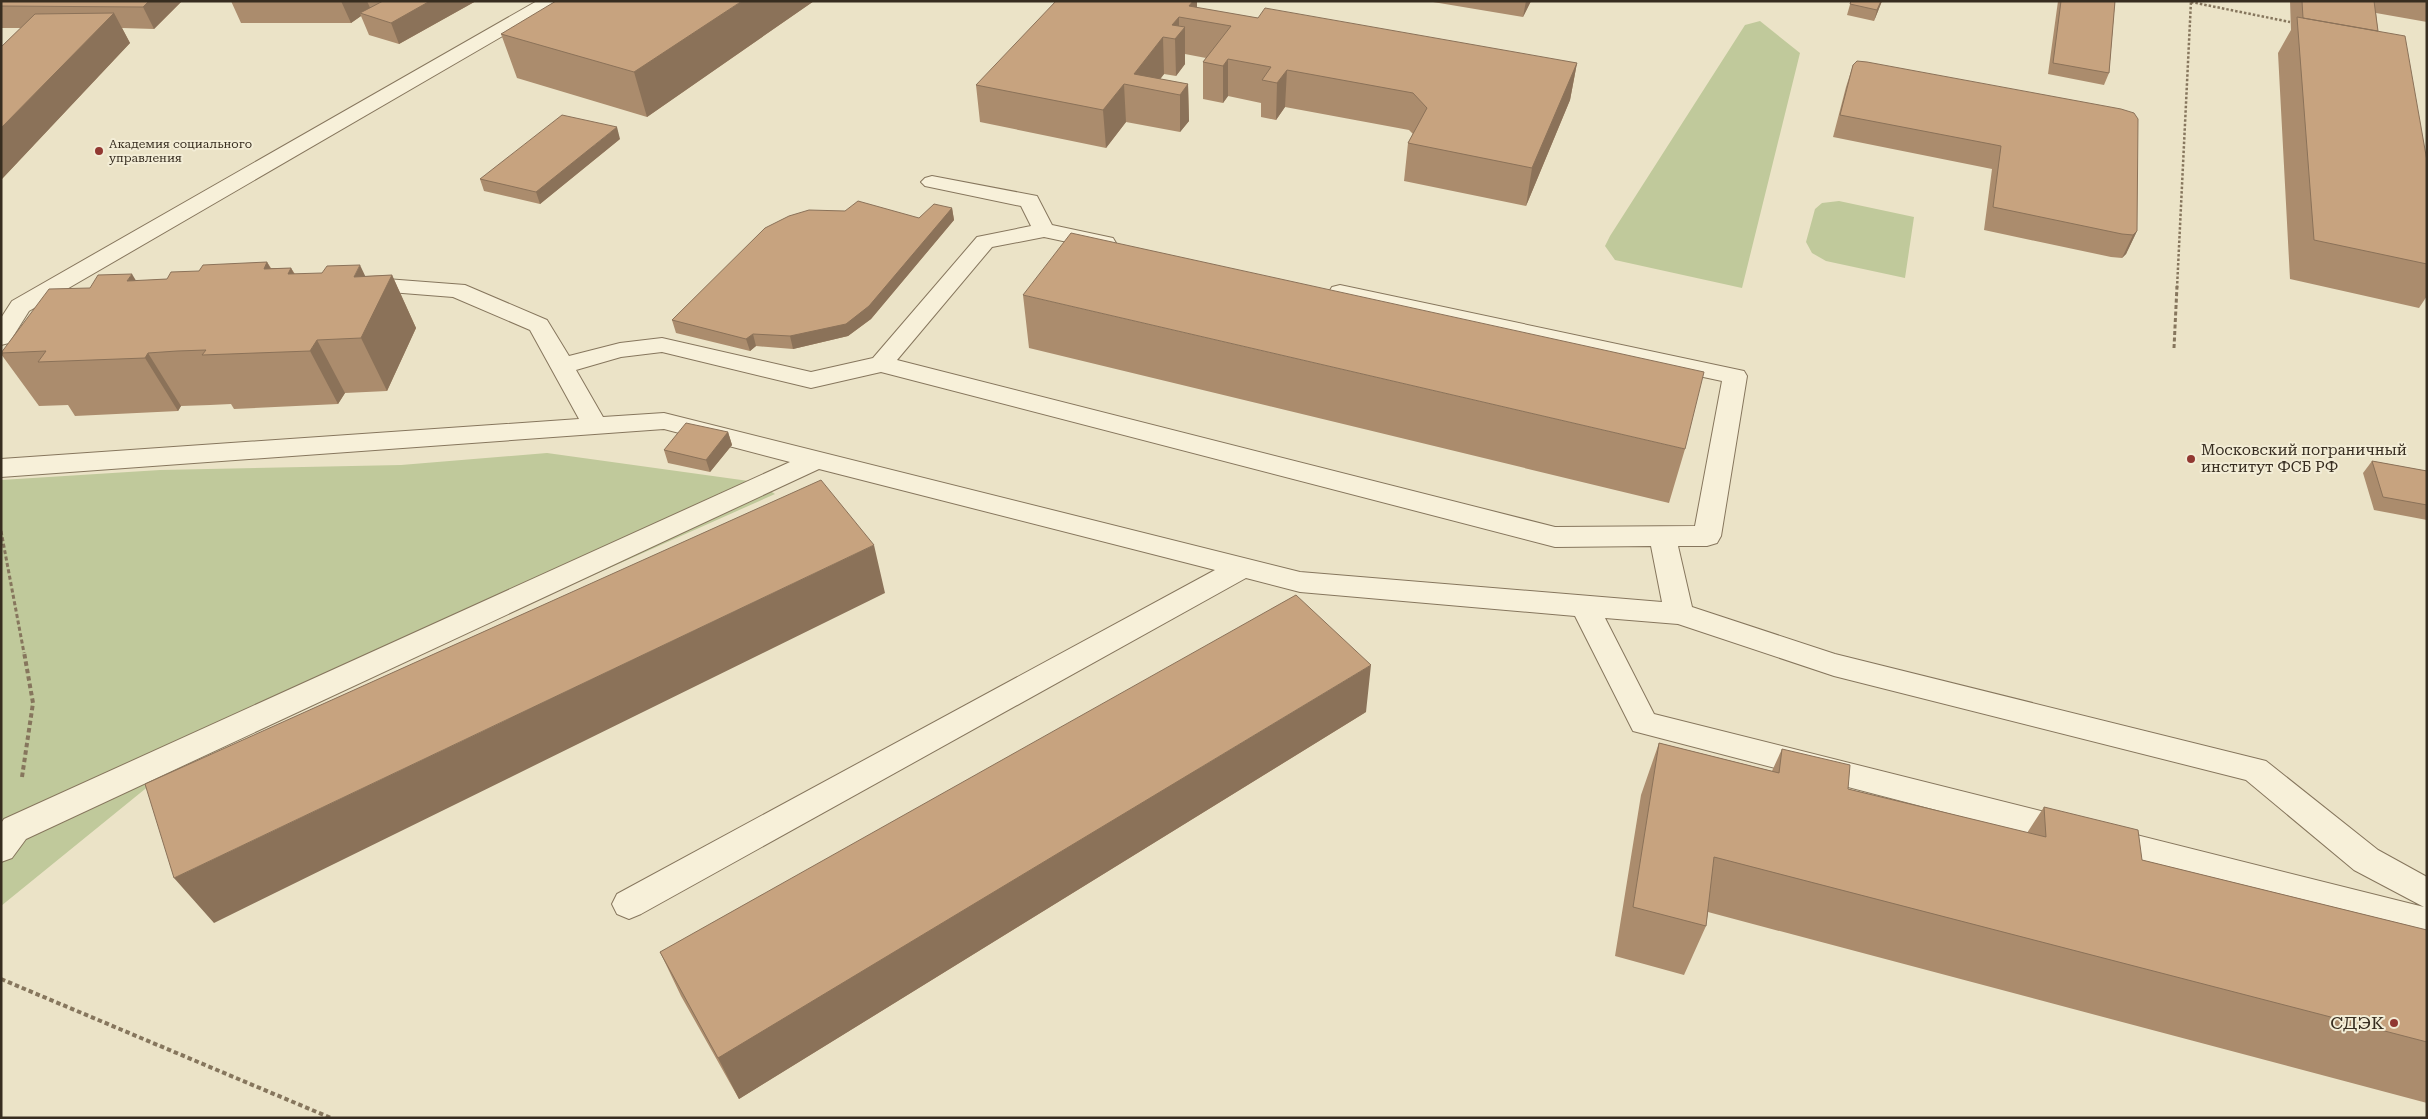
<svg xmlns="http://www.w3.org/2000/svg" width="2428" height="1119" font-family="'Roboto Serif',serif">
<rect width="100%" height="100%" fill="#ebe3c7"/>
<path fill="#c0c99b" d="M 1760,21 L 1800,53 L 1742,288 L 1615,260 L 1605,246 L 1610,236 L 1745,25 Z
M 1839,201 L 1914,217 L 1905,278 L 1826,261 L 1812,253 L 1806,242 L 1815,209 L 1822,203 Z
M 547,453 L 756,482 L 775,494 L 182,759 L 1,906 L 1,480 L 160,470 L 401,465 Z"/>
<g fill="none" stroke-linecap="round" stroke-linejoin="round">
<defs>
<path id="minor" d="M 537,1 L 559,1 L 556,5 L 29,311 L 9,343 L 1,345 L 1,318 L 12,301 Z
M 932,176 L 1037,196 L 1052,225 L 1113,238 L 1116,243 L 1113,248 L 1105,250 L 1044,237 L 992,247 L 897,360 L 1555,527 L 1695,526 L 1722,381 L 1340,299 L 1332,297 L 1329,292 L 1332,287 L 1340,285 L 1744,371 L 1747,376 L 1721,536 L 1717,543 L 1707,546 L 1678,546 L 1692,607 L 1835,654 L 2266,761 L 2378,850 L 2427,877 L 2427,938 L 1633,731 L 1575,616 L 1300,592 L 1246,578 L 641,914 L 629,919 L 617,914 L 612,904 L 617,894 L 1215,570 L 819,469 L 26,839 L 12,858 L 1,862 L 1,823 L 4,819 L 790,462 L 664,429 L 1,477 L 1,459 L 579,419 L 530,330 L 453,297 L 352,289 L 349,284 L 352,279 L 360,277 L 465,285 L 547,320 L 569,356 L 620,343 L 662,338 L 811,372 L 873,358 L 977,237 L 1031,226 L 1021,206 L 925,186 L 921,182 L 925,178 ZM 662,352 L 811,388 L 881,372 L 1555,547 L 1651,546 L 1662,602 L 1300,572 L 664,413 L 603,417 L 576,370 L 621,357 ZM 1605,618 L 1678,624 L 1834,676 L 2246,780 L 2354,870 L 2424,907 L 1654,714 Z"/>
</defs>
<use href="#minor" stroke="#86765d" stroke-width="2"/>
<path stroke="#86765d" stroke-width="2.5" stroke-dasharray="2.5 2" stroke-linecap="butt" d="M 2191,2 L 2290,22
M 2177,288 L 2191,1"/>
<path stroke="#86765d" stroke-width="3" stroke-dasharray="4 2.5" stroke-linecap="butt" d="M 2174,348 L 2177,286
M 1,531 L 24,653"/>
<path stroke="#86765d" stroke-width="4" stroke-dasharray="4.5 3" stroke-linecap="butt" d="M 22,777 L 33,703 L 24,652
M 1,979 L 331,1118"/>
<use href="#minor" fill="#f7f0d9" fill-rule="evenodd"/>
</g>
<path fill="#ab8c6d" d="M 1,1 L 182,1 L 154,29 L 122,28 L 130,43 L 1,180 L 1,47 L 21,28 L 1,28 Z
M 231,1 L 476,1 L 399,44 L 369,35 L 361,16 L 351,23 L 241,23 Z
M 814,1 L 647,117 L 517,78 L 501,34 Z
M 1197,1 L 1197,8 L 1258,18 L 1577,63 L 1570,100 L 1526,206 L 1404,181 L 1408,143 L 1413,134 L 1409,130 L 1285,107 L 1276,120 L 1261,117 L 1261,103 L 1228,96 L 1223,103 L 1203,99 L 1203,62 L 1206,58 L 1185,54 L 1185,64 L 1176,76 L 1164,74 L 1160,79 L 1188,84 L 1189,121 L 1180,132 L 1126,122 L 1106,148 L 980,122 L 976,85 Z
M 1427,1 L 1531,1 L 1523,17 Z
M 1851,1 L 1882,1 L 1874,21 L 1847,15 Z
M 2058,1 L 2115,1 L 2109,73 L 2104,85 L 2048,74 Z
M 2290,1 L 2427,1 L 2427,22 L 2376,13 L 2378,31 L 2427,161 L 2427,296 L 2419,308 L 2290,279 L 2278,53 L 2291,30 Z
M 1867,62 L 2137,231 L 2126,254 L 2122,258 L 2111,257 L 1984,230 L 1992,169 L 1833,137 L 1846,87 L 1853,65 Z
M 620,139 L 540,204 L 484,191 L 480,179 Z
M 952,208 L 954,220 L 871,319 L 848,336 L 793,349 L 756,346 L 750,351 L 676,333 L 672,320 L 919,218 Z
M 267,262 L 271,268 L 291,268 L 295,274 L 366,276 L 392,275 L 416,328 L 387,391 L 345,393 L 338,404 L 234,409 L 231,404 L 210,405 L 181,406 L 178,411 L 75,416 L 68,405 L 39,406 L 1,354 L 1,353 L 90,288 L 136,281 L 167,279 Z
M 1023,295 L 1685,449 L 1669,503 L 1029,348 Z
M 728,432 L 732,445 L 710,472 L 668,463 L 664,450 Z
M 2372,461 L 2427,471 L 2427,520 L 2374,510 L 2363,473 Z
M 1366,712 L 739,1099 L 681,996 L 660,952 Z
M 1659,743 L 1772,771 L 1782,749 L 1848,789 L 2027,833 L 2044,807 L 2142,860 L 2427,930 L 2427,1103 L 1708,912 L 1706,926 L 1684,975 L 1615,956 L 1641,795 Z"/>
<path fill="#8b7259" d="M 149,1 L 182,1 L 154,29 L 143,7 Z
M 341,1 L 367,1 L 371,10 L 360,13 L 361,16 L 351,23 Z
M 430,1 L 476,1 L 399,44 L 391,23 Z
M 742,1 L 814,1 L 647,117 L 634,72 Z
M 1193,1 L 1197,1 L 1197,20 L 1189,6 Z
M 1526,1 L 1531,1 L 1523,17 Z
M 1881,1 L 1882,1 L 1874,21 L 1877,10 Z
M 114,13 L 130,43 L 1,180 L 1,128 Z
M 1179,17 L 1179,34 L 1185,27 L 1185,64 L 1176,76 L 1175,39 L 1172,25 Z
M 1163,37 L 1164,74 L 1152,90 L 1134,74 Z
M 1228,59 L 1228,96 L 1223,103 L 1223,66 Z
M 1577,63 L 1570,100 L 1526,206 L 1532,168 Z
M 1287,70 L 1285,107 L 1276,120 L 1277,83 Z
M 1124,84 L 1126,122 L 1106,148 L 1103,110 Z
M 1188,84 L 1189,121 L 1180,132 L 1180,95 Z
M 617,127 L 620,139 L 540,204 L 536,192 Z
M 952,208 L 954,220 L 871,319 L 848,336 L 793,349 L 790,336 Z
M 2137,231 L 2126,254 L 2122,258 L 2133,235 Z
M 267,262 L 295,315 L 264,269 Z
M 360,265 L 378,303 L 392,275 L 416,328 L 387,391 L 361,338 L 354,277 Z
M 291,268 L 318,320 L 288,274 Z
M 132,274 L 164,327 L 127,281 Z
M 753,334 L 756,346 L 750,351 L 746,339 Z
M 317,340 L 345,393 L 338,404 L 310,351 Z
M 148,353 L 181,406 L 178,411 L 145,358 Z
M 728,432 L 732,445 L 710,472 L 706,460 Z
M 874,545 L 885,593 L 214,923 L 174,878 Z
M 1371,665 L 1366,712 L 739,1099 L 718,1058 Z"/>
<path fill="#c7a37f" stroke="#8b7259" d="M 1,1 L 149,1 L 143,7 L 1,6 Z
M 383,1 L 430,1 L 391,23 L 360,13 Z
M 556,1 L 742,1 L 634,72 L 501,34 Z
M 1056,1 L 1193,1 L 1189,6 L 1258,18 L 1265,8 L 1577,63 L 1532,168 L 1408,143 L 1427,108 L 1413,93 L 1287,70 L 1277,83 L 1262,80 L 1271,67 L 1228,59 L 1223,66 L 1203,62 L 1231,26 L 1179,17 L 1172,25 L 1185,27 L 1175,39 L 1163,37 L 1134,74 L 1188,84 L 1180,95 L 1124,84 L 1103,110 L 976,85 Z
M 1851,1 L 1881,1 L 1877,10 L 1850,4 Z
M 2061,1 L 2115,1 L 2109,73 L 2053,63 Z
M 2302,1 L 2374,1 L 2378,31 L 2303,18 Z
M 114,13 L 1,128 L 1,47 L 35,14 Z
M 2297,17 L 2405,36 L 2427,161 L 2427,264 L 2314,240 Z
M 1857,61 L 1867,62 L 2121,109 L 2134,113 L 2138,119 L 2137,231 L 2133,235 L 2122,234 L 1993,207 L 2001,146 L 1840,115 L 1853,65 Z
M 562,115 L 617,127 L 536,192 L 480,179 Z
M 858,201 L 919,218 L 934,204 L 952,208 L 869,306 L 846,324 L 790,336 L 753,334 L 746,339 L 672,320 L 765,228 L 789,216 L 809,210 L 845,211 Z
M 1071,233 L 1704,372 L 1685,449 L 1023,295 Z
M 267,262 L 264,269 L 291,268 L 288,274 L 322,273 L 327,266 L 360,265 L 354,277 L 392,275 L 361,338 L 317,340 L 310,351 L 202,355 L 206,350 L 177,351 L 148,353 L 145,358 L 38,362 L 46,351 L 1,353 L 49,289 L 90,288 L 98,275 L 132,274 L 127,281 L 167,279 L 171,272 L 199,271 L 203,265 Z
M 686,423 L 728,432 L 706,460 L 664,450 Z
M 2372,461 L 2427,471 L 2427,505 L 2383,497 Z
M 821,480 L 874,545 L 174,878 L 145,784 Z
M 1296,595 L 1371,665 L 718,1058 L 660,952 Z
M 1659,743 L 1779,773 L 1782,749 L 1850,765 L 1848,789 L 2046,837 L 2044,807 L 2138,830 L 2142,860 L 2427,930 L 2427,1042 L 1714,857 L 1706,926 L 1633,907 Z"/>
<g fill="#913831" stroke="#f3edd6" stroke-width="2">
<circle cx="99" cy="151" r="5"/>
<circle cx="2191" cy="459" r="5"/>
<circle cx="2394" cy="1023" r="5"/>
</g>
<g text-anchor="middle" stroke-width="4" stroke-linejoin="round" paint-order="stroke">
<g font-size="12" fill="#372d20" stroke="#f3edd6" text-anchor="start">
<text x="109" y="148">Академия социального<tspan x="109" dy="14">управления</tspan></text>
</g>
<g font-size="15" fill="#372d20" stroke="#f3edd6" text-anchor="start">
<text x="2201" y="455">Московский пограничный<tspan x="2201" dy="17">институт ФСБ РФ</tspan></text>
</g>
<g font-size="18" fill="#372d20" stroke="#f3edd6" text-anchor="end">
<text x="2384" y="1029">СДЭК</text>
</g>
</g>
<rect width="2428" height="1119" fill="none" stroke="#372d20" stroke-width="5"/>
</svg>
